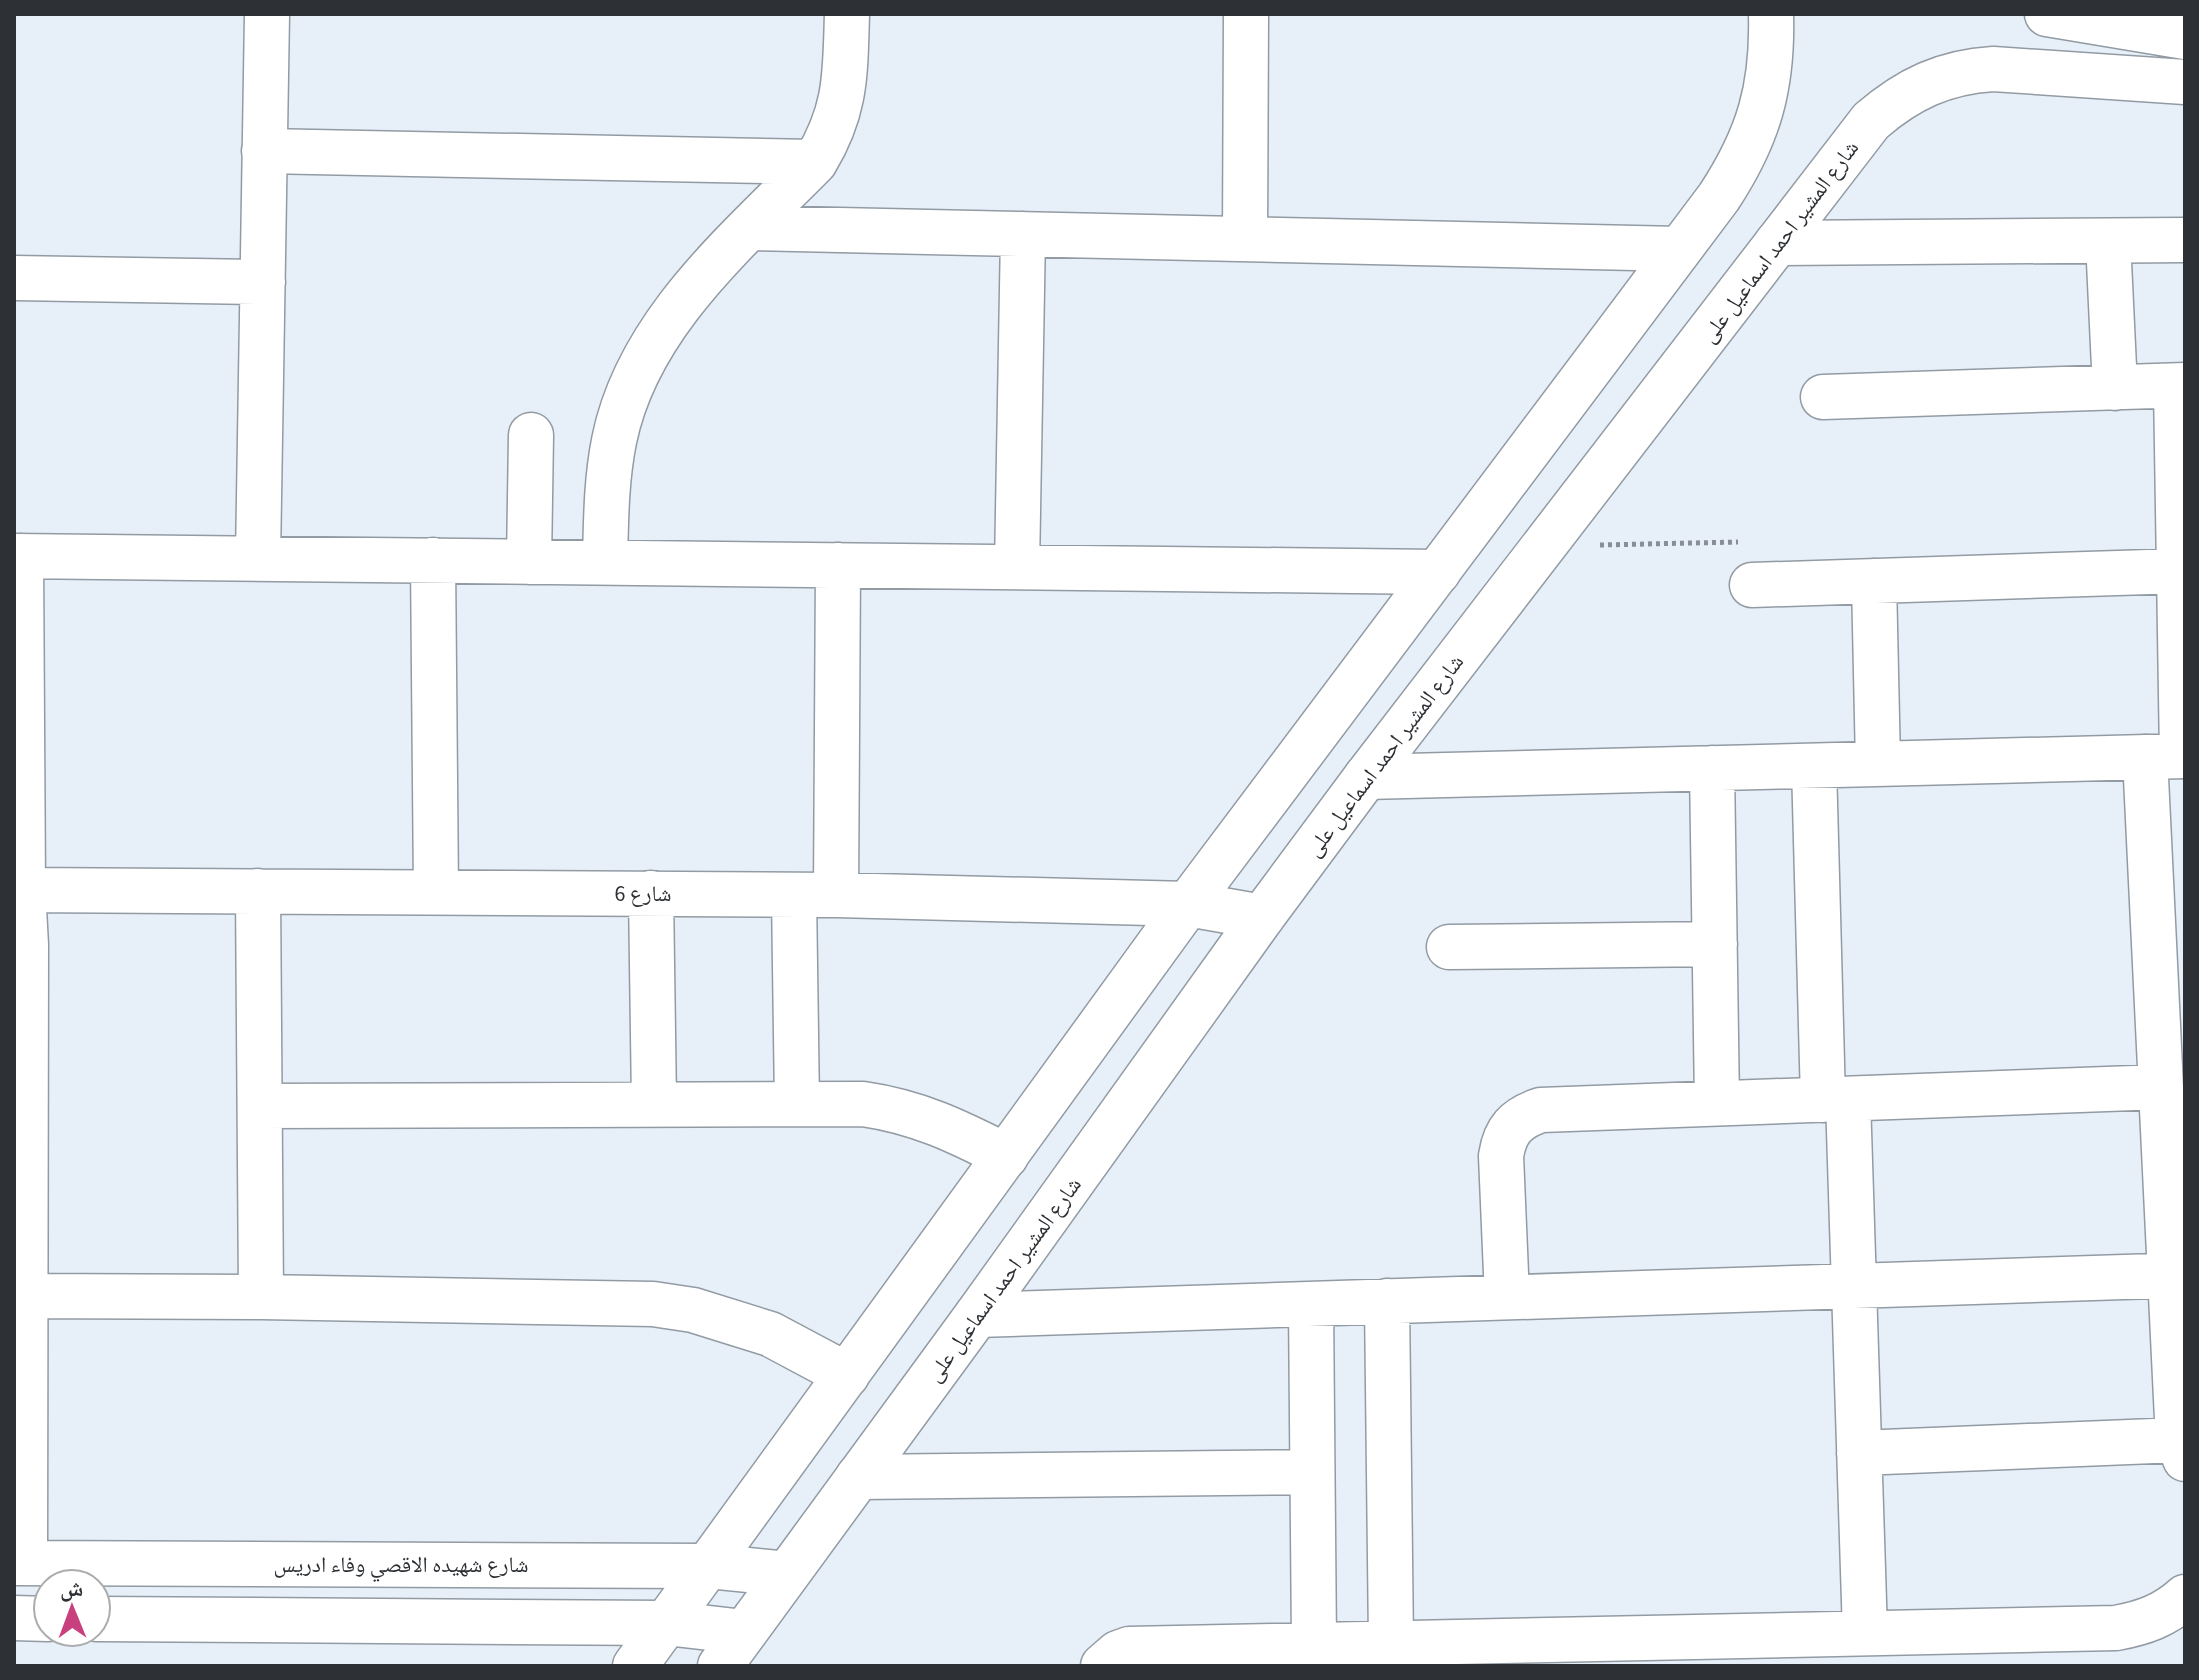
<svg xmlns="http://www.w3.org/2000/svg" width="2199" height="1680" font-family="'Source Sans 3','Noto Naskh Arabic',sans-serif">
<rect width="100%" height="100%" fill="#e7f0f9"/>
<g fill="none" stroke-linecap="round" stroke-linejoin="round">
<defs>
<path id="minor" d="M 264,151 L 815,162
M 749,228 L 1679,249
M 1245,239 L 1246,14
M 2108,241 L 2115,388
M 1777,243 L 2185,240
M 14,278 L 263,282
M 2176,386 L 2182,756
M 1823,397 L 2185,385
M 14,556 L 1438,572
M 21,556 L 23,890 L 26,945 L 25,1563
M 258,558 L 267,14
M 433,560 L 436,892
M 529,562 L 531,435
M 605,562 C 606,522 606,481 614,441 C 637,325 736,242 815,162 C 847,109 845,74 847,14
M 1017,567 L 1023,234
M 1874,581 L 1878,764
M 1752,585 L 2180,571
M 2145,757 L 2178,1440 L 2185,1459
M 1814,766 L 1823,1100
M 1712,768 L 1717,1103
M 1366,777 L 2185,756
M 23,890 L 836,895 L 1188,904 L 1262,917
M 258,891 L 261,1297
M 651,893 L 654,1104
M 794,895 L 797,1104
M 836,895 L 838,565
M 1449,947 L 1715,944
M 1848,1099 L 1865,1633
M 260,1106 L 863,1104 C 918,1112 957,1131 1006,1156
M 24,1296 L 261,1297 L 653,1304 L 693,1310 L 770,1334 L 847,1375
M 1507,1297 L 1501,1156 C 1505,1130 1516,1118 1541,1110 L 2161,1087
M 1387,1301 L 1391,1643
M 1311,1304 L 1314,1645
M 977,1315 L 2185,1275
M 1859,1453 L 2178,1440
M 858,1477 L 1312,1472
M 14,1563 L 709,1566 L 787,1574
M 14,1618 L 48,1619
M 96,1619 L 666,1623 L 744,1632
M 1103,1666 L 1118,1653 L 1129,1649 L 2116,1628 C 2143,1623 2164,1616 2185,1597"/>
<path id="major" d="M 2047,14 L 2185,37
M 635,1666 L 1188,904 L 1719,197 C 1759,136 1773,87 1771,14
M 720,1666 L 977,1315 L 1262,917 L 1366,777 L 1871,121 C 1908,89 1944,72 1993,69 L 2185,82"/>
</defs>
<use href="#minor" stroke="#929ba3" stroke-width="47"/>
<use href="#major" stroke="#929ba3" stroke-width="47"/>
<path stroke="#888e95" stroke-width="5" stroke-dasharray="4 4" stroke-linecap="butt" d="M 1600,545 L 1738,542"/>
<use href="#minor" stroke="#fff" stroke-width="44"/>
<use href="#major" stroke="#fff" stroke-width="44"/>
</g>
<g text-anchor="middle" stroke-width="6" stroke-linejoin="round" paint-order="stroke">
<g font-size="22" fill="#2d3034" stroke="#fff">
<text transform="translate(1779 241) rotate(-53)" y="8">شارع المشير احمد اسماعيل على</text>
<text transform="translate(1384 755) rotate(-53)" y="8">شارع المشير احمد اسماعيل على</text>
<text x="643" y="901">شارع 6</text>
<text transform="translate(1003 1279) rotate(-54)" y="8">شارع المشير احمد اسماعيل على</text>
<text x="401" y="1572">شارع شهيده الاقصي وفاء ادريس</text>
</g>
</g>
<rect width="2199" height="1680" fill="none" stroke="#2d3034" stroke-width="32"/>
<g transform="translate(72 1608) rotate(359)"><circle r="38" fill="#ffffff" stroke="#abacae" stroke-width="2"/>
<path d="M0-6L14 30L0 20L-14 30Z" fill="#c8407d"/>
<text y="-12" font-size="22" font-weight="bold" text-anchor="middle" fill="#2d3034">ش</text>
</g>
</svg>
